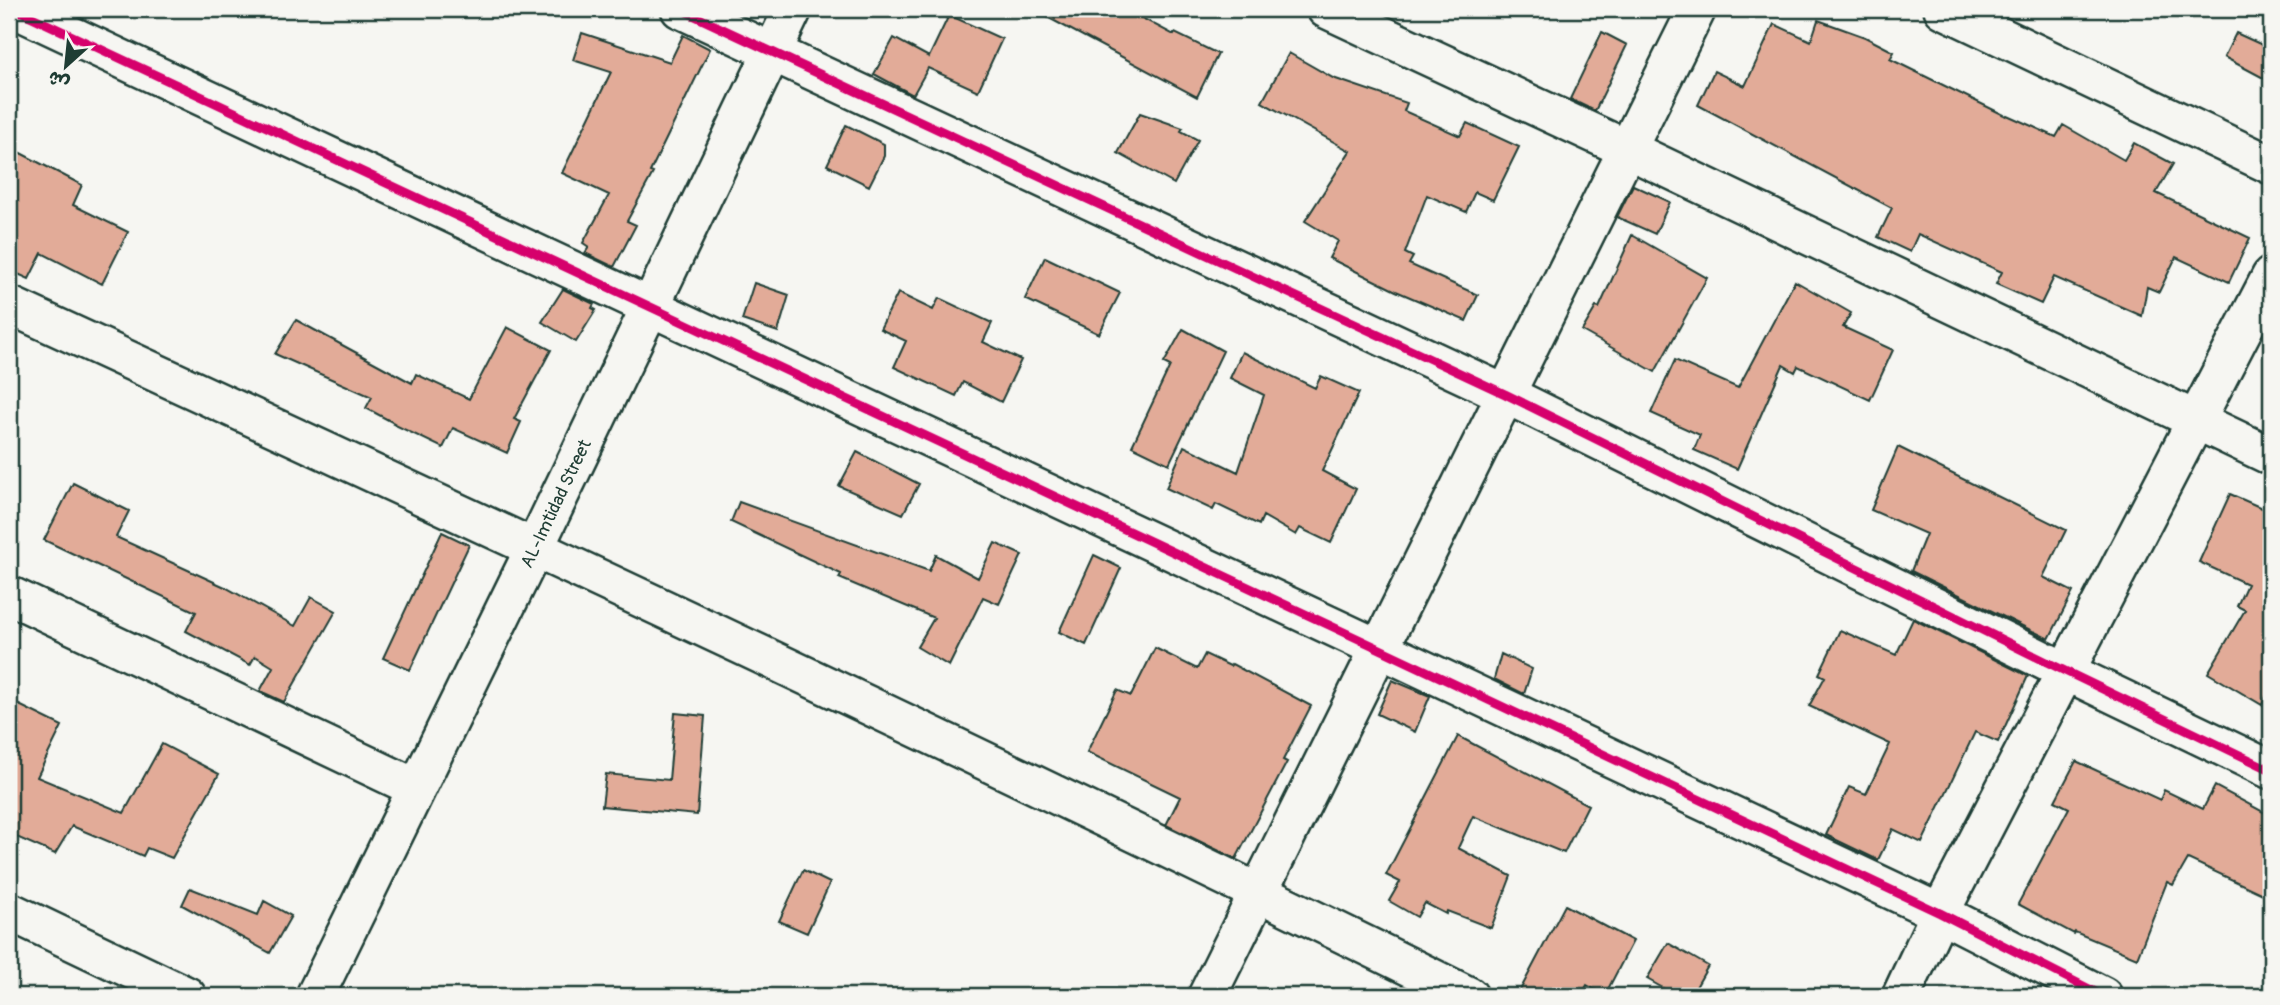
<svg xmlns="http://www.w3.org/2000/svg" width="2280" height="1005" font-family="Pangolin,'Playpen Sans Arabic',sans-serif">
<rect width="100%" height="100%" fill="#f6f6f2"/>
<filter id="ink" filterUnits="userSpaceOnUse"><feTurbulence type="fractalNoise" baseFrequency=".0143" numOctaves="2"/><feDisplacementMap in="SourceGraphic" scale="14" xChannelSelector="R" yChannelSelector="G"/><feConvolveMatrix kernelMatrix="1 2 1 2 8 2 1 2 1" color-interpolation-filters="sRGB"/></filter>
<g filter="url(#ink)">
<path fill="#e2ab98" stroke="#1f3d34" stroke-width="2" d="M 1032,9 L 1125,9 L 1174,35 L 1175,33 L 1218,54 L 1197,97 Z
M 949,15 L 1002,39 L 978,91 L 928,68 L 913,95 L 874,74 L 894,38 L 929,57 Z
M 1818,20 L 1865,37 L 1894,52 L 1890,59 L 2006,116 L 2007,115 L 2056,137 L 2063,125 L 2124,160 L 2134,143 L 2173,164 L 2156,193 L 2250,238 L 2229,282 L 2176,257 L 2159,292 L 2147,287 L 2142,316 L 2054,277 L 2041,304 L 1996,284 L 2002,272 L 1918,234 L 1910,252 L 1878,237 L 1892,208 L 1698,105 L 1714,71 L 1745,86 L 1774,24 L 1811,41 Z
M 1602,32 L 1627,45 L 1595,111 L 1570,99 Z
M 582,33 L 670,62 L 683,35 L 710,49 L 650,172 L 653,173 L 627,221 L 636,225 L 614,267 L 585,253 L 589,247 L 583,243 L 609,195 L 562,173 L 611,72 L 573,60 Z
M 2236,33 L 2271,49 L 2271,82 L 2224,57 Z
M 1289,53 L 1333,78 L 1407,103 L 1404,111 L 1460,136 L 1467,123 L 1519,147 L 1493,200 L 1475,192 L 1466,212 L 1427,195 L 1405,253 L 1413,257 L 1409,264 L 1478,295 L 1466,321 L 1396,291 L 1329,258 L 1338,241 L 1305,221 L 1350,151 L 1262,102 Z
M 1140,113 L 1183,128 L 1181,131 L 1198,140 L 1174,184 L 1118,153 Z
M 846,125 L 884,144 L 884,156 L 869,186 L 827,165 Z
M 9,147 L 82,185 L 73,205 L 128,232 L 102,284 L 42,253 L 29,279 L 9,270 Z
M 1633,185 L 1670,202 L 1655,234 L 1617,217 Z
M 1632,235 L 1707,278 L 1655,372 L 1582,331 L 1596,307 L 1599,308 Z
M 1045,257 L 1120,293 L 1099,334 L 1025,299 Z
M 1795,281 L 1851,313 L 1843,327 L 1893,350 L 1870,400 L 1798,366 L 1795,372 L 1783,365 L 1737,469 L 1694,450 L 1700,435 L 1651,413 L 1675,360 L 1738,388 Z
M 754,283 L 789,295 L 778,332 L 742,320 Z
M 563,289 L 594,304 L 592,308 L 596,310 L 576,342 L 542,322 Z
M 898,293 L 933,310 L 939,298 L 992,323 L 983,342 L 1021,360 L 1001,402 L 963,382 L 956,396 L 894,367 L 906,341 L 880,329 Z
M 296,320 L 412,383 L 416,374 L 469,399 L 507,327 L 551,350 L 514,419 L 521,422 L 507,453 L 453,428 L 443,448 L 393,424 L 394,423 L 366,408 L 372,397 L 275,354 Z
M 1183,329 L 1223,351 L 1169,464 L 1132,446 L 1170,366 L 1164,363 Z
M 1242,352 L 1315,388 L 1321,376 L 1359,393 L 1322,471 L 1356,489 L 1331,543 L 1300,528 L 1296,535 L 1263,516 L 1259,525 L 1216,504 L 1213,510 L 1166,488 L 1184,446 L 1238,472 L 1264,395 L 1230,378 Z
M 1898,447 L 2066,530 L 2043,577 L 2073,592 L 2049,639 L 1911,571 L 1926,534 L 1871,510 Z
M 857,452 L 919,484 L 903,514 L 839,486 Z
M 73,483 L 129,511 L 116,537 L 225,587 L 295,626 L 311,597 L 336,611 L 284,702 L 260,691 L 273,667 L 255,656 L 250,665 L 186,631 L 196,612 L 44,540 Z
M 2230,494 L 2271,512 L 2271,686 L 2262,705 L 2208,673 L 2245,610 L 2237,606 L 2247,584 L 2199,562 Z
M 739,502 L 929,571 L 936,555 L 978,578 L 995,543 L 1022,555 L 999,604 L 983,597 L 949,666 L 917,647 L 934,618 L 839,578 L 841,574 L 731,522 Z
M 442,532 L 469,545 L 410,670 L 383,658 Z
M 1094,555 L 1121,568 L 1086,645 L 1059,632 Z
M 1913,619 L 2028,676 L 1998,742 L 1975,732 L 1922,843 L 1893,829 L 1878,860 L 1826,835 L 1849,787 L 1866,794 L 1890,744 L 1809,706 L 1825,677 L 1819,674 L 1840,630 L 1896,655 Z
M 1155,648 L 1197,669 L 1205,654 L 1230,666 L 1232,664 L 1311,706 L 1283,760 L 1287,762 L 1236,859 L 1166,825 L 1180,797 L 1087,752 L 1117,690 L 1131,696 Z
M 1501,654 L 1532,669 L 1524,694 L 1494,679 Z
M 1392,680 L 1430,696 L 1415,732 L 1377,714 Z
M 9,700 L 62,726 L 37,777 L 124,813 L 162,744 L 219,774 L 172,858 L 147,848 L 143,856 L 72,826 L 55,854 L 10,834 L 9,837 Z
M 675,713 L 705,716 L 697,815 L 602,806 L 606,774 L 669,780 Z
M 1458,736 L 1588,805 L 1564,853 L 1473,816 L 1458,848 L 1511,876 L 1491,928 L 1447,911 L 1446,914 L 1425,903 L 1417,917 L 1389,901 L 1400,882 L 1386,875 Z
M 2076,761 L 2160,800 L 2164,790 L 2203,809 L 2215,786 L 2271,816 L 2271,898 L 2188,859 L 2173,885 L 2167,882 L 2137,958 L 2075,932 L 2074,934 L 2018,904 L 2069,808 L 2055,801 Z
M 803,870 L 830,883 L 807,933 L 779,921 Z
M 190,888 L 258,915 L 264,901 L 291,916 L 270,953 L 182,905 Z
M 1565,905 L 1633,941 L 1605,995 L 1587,985 L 1581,996 L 1517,996 Z
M 1668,943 L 1708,966 L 1691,996 L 1677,996 L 1647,979 Z"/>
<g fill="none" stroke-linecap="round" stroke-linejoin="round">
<defs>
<g id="minor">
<path d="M 15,9 L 1378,648 L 1940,913 L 2103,996"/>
<path d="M 680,9 L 1505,394 L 2065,671 L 2271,770"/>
<path d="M 1326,9 L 1627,149 L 2271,456"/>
<path d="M 1943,9 L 2271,165"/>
<path d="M 9,305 C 498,530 986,757 1469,996"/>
<path d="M 9,595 L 416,788"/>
<path d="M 9,911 L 187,996"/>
<path id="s1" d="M 315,996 L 535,547 L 793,9"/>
<path d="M 1207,996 L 1697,9"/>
<path d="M 1901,996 L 1940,913 L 2271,276"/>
</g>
</defs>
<use href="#minor" stroke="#1f3d34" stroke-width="42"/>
<use href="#minor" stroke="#f6f6f2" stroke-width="37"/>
<defs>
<path id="cycleway" d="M 15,9 L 1378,648 L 1940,913 L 2103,996
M 680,9 L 1505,394 L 2065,671 L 2271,770"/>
</defs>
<use href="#cycleway" stroke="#f6f6f2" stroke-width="13"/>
<use href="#cycleway" stroke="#d6006c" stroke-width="9"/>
</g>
</g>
<g text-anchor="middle" stroke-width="7" stroke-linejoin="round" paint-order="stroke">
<g font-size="18" fill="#1f3d34" stroke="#f6f6f2">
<text dy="6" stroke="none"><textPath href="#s1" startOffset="548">AL-Imtidad Street</textPath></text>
</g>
</g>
<rect width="2280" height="1005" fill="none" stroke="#f6f6f2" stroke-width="35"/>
<rect x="18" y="18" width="2245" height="970" fill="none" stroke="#1f3d34" stroke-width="2.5" filter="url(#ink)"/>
<g transform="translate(66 66) rotate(207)" stroke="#f6f6f2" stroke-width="5" paint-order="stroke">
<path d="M0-5L12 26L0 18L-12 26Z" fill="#1f3d34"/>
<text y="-10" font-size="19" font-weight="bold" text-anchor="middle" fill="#1f3d34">ش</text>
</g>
</svg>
